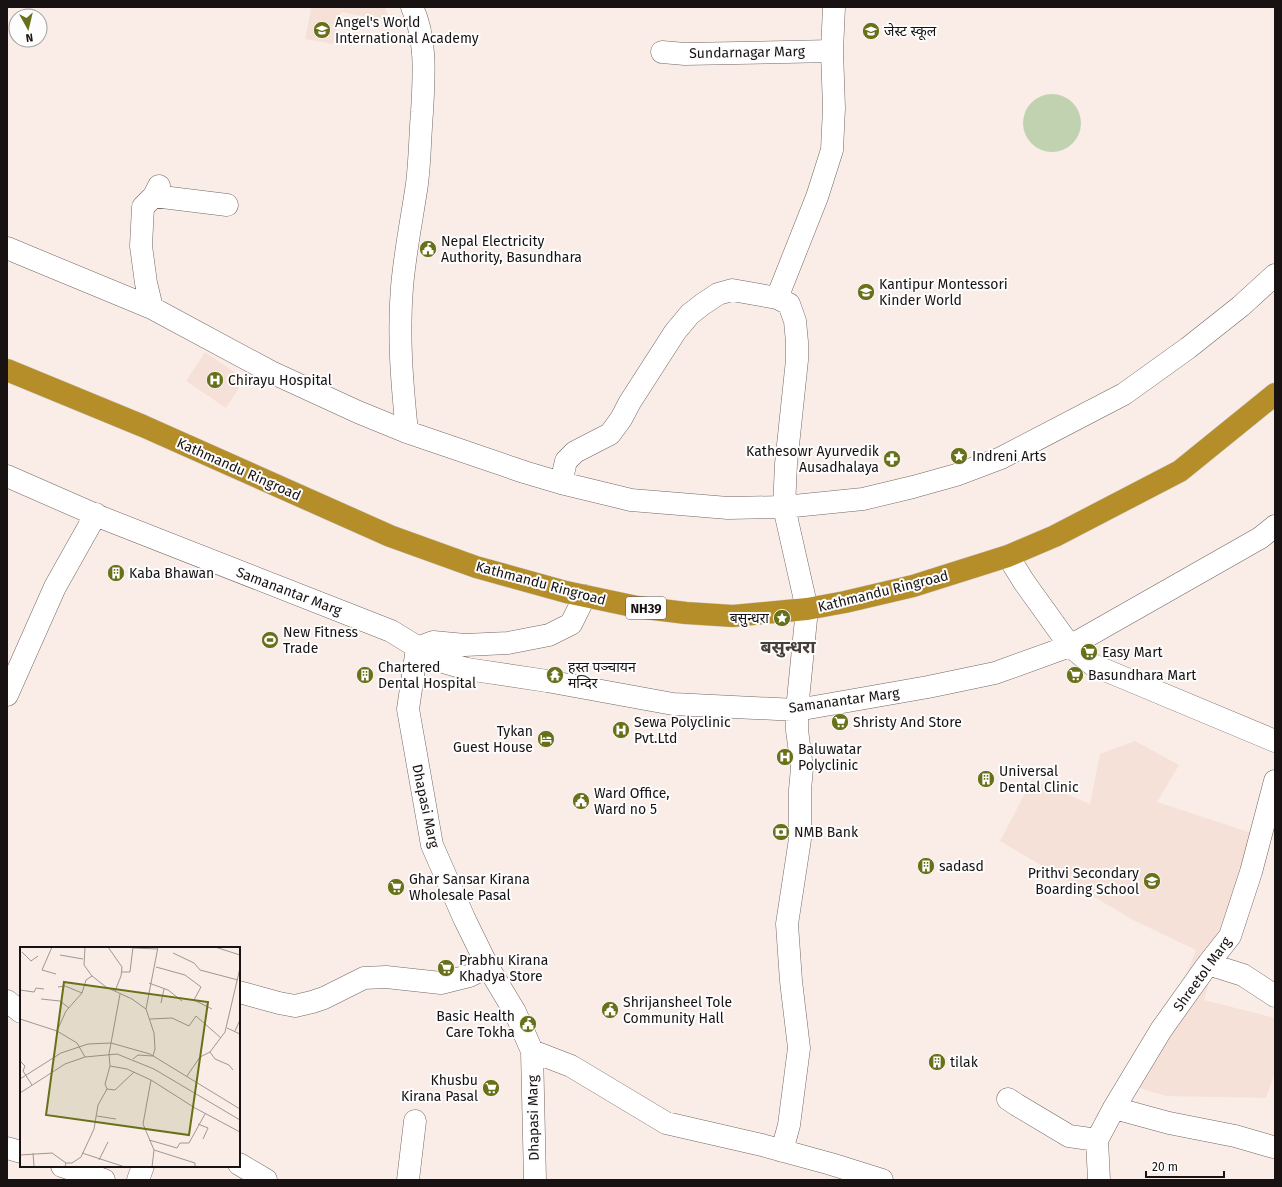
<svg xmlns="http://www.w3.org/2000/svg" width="1282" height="1187" font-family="'Fira Sans','Noto Sans Devanagari',sans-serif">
<rect width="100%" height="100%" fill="#faede8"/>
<path fill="#f6e1d9" d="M 306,7 L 385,7 L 390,21 L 341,12 L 333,44 L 305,39 L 311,9 Z
M 205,352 L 245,379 L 226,408 L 186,381 Z
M 1135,741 L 1179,765 L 1157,802 L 1252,833 L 1204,1000 L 1275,1018 L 1275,1072 L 1266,1098 L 1166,1096 L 1130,1085 L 1178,994 L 1196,950 L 1133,920 L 1000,841 L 1032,780 L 1090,804 L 1100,754 Z"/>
<path fill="#c0d2b0" d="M1023 123a29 29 0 1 1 58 0a29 29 0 1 1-58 0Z"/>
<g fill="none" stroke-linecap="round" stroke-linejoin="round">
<defs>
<path id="minor" d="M 834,7 L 832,51 L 834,108 L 832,150 L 817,197 L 777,298 L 789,304 L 795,321 L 797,342 L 797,360 L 786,464 L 784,507 L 863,499 L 913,487 L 956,475 L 1001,458 L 1124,394 L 1188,348 L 1241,306 L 1275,275
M 662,52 L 685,54 L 832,51
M 154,196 L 227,205
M 7,248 L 152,308 L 271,372 L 358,412 L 407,432 L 524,472 L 561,483 L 631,500 L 728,508 L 784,507 L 807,609 L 797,710 L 797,730 L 802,768 L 800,790 L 800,839 L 787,924 L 791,981 L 799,1048 L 789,1125 L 782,1151
M 152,308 L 146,283 L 141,246 L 143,207 L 154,196 L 159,186
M 407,432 C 402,383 398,336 402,287 C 405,252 412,218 417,184 C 420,160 420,136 422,112 C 424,77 427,39 412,7
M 7,476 L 103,518 L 391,631 L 440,661 L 467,669 L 547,681 L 673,704 L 797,710 L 928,687 L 995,673 L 1070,646 L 1260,538 L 1275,526
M 561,483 L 566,461 L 575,452 L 610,434 L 621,419 L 630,402 L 675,332 L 690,314 L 703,304 L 718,294 L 732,290 L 777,298
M 1008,556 L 1024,582 L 1070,646 L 1093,665 L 1275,741
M 7,695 L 55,587 L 96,514
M 1208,964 L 1243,975 L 1275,996
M 239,992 L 279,1003 L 295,1006 L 312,1002 L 324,998 L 364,978 L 386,977 L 441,983 L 469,976 L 488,967
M 7,1001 L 21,1012
M 532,1051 L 571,1066 L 666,1123 L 762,1145 L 831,1164 L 882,1180
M 1008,1099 L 1017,1105 L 1069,1136 L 1097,1140
M 1114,1108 L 1169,1123 L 1235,1136 L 1273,1147 L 1275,1147
M 7,1148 L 21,1152
M 239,1164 L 266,1180
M 62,1166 L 104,1180
M 138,1180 L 143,1166
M 408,1180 L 415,1121
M 535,1180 L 532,1051 L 515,1012 L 488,967 L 464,918 L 432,845 L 408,709 L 417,648 L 433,642 L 465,645 L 508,643 L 549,635 L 571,624 L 585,596
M 1099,1180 L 1097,1140 L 1114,1108 L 1161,1030 L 1208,964 L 1230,936 L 1251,872 L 1275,781"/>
<path id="highway" d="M 7,370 L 143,426 L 390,536 L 476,567 L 566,592 L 637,607 L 686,613 L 733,616 L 807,609 L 845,602 L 913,586 L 1008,556 L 1055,536 L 1180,471 L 1275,394"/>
</defs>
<use href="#minor" stroke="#726763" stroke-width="23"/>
<use href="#highway" stroke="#d1d0d0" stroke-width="23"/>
<use href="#minor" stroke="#fff" stroke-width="22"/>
<use href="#highway" stroke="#b58e2a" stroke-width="22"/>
</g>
<defs>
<symbol id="school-disc" viewBox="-11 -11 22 22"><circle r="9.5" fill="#687119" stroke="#fdfdfd"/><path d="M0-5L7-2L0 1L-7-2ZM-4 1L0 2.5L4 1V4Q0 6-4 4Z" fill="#fff"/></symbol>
<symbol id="civic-disc" viewBox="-11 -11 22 22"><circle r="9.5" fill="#687119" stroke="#fdfdfd"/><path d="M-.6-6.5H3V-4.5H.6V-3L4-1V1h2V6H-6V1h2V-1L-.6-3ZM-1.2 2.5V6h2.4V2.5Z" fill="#fff"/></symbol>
<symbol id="hospital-disc" viewBox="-11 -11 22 22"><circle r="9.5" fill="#687119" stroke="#fdfdfd"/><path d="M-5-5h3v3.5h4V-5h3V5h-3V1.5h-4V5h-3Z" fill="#fff"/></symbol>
<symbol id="sight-disc" viewBox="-11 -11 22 22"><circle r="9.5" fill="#687119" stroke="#fdfdfd"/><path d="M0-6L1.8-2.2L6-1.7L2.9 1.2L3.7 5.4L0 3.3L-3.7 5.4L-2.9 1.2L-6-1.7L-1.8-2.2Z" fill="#fff"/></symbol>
<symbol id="pharmacy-disc" viewBox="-11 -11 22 22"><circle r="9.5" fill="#687119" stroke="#fdfdfd"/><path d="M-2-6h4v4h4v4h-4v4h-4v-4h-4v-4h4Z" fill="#fff"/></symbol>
<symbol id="building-disc" viewBox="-11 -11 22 22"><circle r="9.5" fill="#687119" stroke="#fdfdfd"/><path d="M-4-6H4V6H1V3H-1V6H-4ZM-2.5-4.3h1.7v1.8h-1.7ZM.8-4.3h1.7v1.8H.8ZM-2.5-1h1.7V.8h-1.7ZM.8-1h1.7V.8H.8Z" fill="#fff"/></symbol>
<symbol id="stadium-disc" viewBox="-11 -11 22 22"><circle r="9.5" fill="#687119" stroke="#fdfdfd"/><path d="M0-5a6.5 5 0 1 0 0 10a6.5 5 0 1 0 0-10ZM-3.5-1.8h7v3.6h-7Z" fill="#fff"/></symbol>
<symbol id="supermarket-disc" viewBox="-11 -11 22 22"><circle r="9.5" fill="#687119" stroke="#fdfdfd"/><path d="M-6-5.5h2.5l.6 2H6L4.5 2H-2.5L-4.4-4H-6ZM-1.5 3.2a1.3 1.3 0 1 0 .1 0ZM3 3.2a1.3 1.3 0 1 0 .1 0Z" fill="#fff"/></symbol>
<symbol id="temple-disc" viewBox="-11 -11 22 22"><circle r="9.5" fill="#687119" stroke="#fdfdfd"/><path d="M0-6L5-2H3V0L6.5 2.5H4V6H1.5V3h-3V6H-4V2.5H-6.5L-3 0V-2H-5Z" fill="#fff"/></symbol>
<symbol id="hotel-disc" viewBox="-11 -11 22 22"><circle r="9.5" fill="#687119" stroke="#fdfdfd"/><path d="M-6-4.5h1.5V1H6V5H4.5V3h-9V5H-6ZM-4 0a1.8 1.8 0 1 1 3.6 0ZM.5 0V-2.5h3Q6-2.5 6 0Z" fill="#fff"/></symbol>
<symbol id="bank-disc" viewBox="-11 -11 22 22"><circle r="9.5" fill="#687119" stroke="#fdfdfd"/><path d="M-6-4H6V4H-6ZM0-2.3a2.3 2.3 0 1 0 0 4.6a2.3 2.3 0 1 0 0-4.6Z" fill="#fff"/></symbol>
</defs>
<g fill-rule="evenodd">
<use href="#school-disc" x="312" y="20" width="20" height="20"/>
<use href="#school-disc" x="861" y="21" width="20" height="20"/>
<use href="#civic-disc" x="418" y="239" width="20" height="20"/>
<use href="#school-disc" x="856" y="282" width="20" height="20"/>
<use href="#hospital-disc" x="205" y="370" width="20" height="20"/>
<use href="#sight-disc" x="949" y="446" width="20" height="20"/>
<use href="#pharmacy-disc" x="882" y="449" width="20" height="20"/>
<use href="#building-disc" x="106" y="563" width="20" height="20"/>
<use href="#sight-disc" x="772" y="608" width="20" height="20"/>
<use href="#stadium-disc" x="260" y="630" width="20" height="20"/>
<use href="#supermarket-disc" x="1079" y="642" width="20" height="20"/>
<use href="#building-disc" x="355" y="665" width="20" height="20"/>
<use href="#temple-disc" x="545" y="665" width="20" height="20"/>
<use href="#supermarket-disc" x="1065" y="665" width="20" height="20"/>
<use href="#supermarket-disc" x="830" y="712" width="20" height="20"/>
<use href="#hospital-disc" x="611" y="720" width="20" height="20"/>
<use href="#hotel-disc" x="536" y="729" width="20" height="20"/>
<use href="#hospital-disc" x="775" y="747" width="20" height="20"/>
<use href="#building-disc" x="976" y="769" width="20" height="20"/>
<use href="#civic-disc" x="571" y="791" width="20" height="20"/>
<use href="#bank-disc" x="771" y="822" width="20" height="20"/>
<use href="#building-disc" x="916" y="856" width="20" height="20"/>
<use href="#school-disc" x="1142" y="871" width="20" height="20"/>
<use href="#supermarket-disc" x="386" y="877" width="20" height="20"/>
<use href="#supermarket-disc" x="436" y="958" width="20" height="20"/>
<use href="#civic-disc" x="600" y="1000" width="20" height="20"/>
<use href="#civic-disc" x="518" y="1014" width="20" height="20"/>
<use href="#building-disc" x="927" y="1052" width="20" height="20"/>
<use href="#supermarket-disc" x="481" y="1078" width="20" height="20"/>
</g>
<g text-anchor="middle" stroke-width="4" stroke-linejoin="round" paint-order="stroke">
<rect fill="#fdfdfd" stroke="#5d5958" stroke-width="1" x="626" y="597" width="40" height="22" rx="3"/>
<g font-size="13" font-weight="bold" fill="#181312">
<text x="646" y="613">NH39</text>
</g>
<g font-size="14" fill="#181312" stroke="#fdfdfd" text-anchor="start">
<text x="335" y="27">Angel's World<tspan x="335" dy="16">International Academy</tspan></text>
<text x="884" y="36">जेस्ट स्कूल</text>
<text x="441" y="246">Nepal Electricity<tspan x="441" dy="16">Authority, Basundhara</tspan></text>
<text x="879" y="289">Kantipur Montessori<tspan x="879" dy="16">Kinder World</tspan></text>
<text x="228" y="385">Chirayu Hospital</text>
<text x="879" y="456" text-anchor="end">Kathesowr Ayurvedik<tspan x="879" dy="16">Ausadhalaya</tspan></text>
<text x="972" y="461">Indreni Arts</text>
<text x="129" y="578">Kaba Bhawan</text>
<text x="769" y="623" text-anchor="end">बसुन्धरा</text>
<text x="283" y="637">New Fitness<tspan x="283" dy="16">Trade</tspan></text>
<text x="1102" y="657">Easy Mart</text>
<text x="378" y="672">Chartered<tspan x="378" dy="16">Dental Hospital</tspan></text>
<text x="568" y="672">हस्त पञ्चायन<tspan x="568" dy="16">मन्दिर</tspan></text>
<text x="1088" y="680">Basundhara Mart</text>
<text x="634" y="727">Sewa Polyclinic<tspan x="634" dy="16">Pvt.Ltd</tspan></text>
<text x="853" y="727">Shristy And Store</text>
<text x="533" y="736" text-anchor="end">Tykan<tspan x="533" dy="16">Guest House</tspan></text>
<text x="798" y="754">Baluwatar<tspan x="798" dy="16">Polyclinic</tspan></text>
<text x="999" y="776">Universal<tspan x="999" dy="16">Dental Clinic</tspan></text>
<text x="594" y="798">Ward Office,<tspan x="594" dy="16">Ward no 5</tspan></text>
<text x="794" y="837">NMB Bank</text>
<text x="939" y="871">sadasd</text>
<text x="1139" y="878" text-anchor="end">Prithvi Secondary<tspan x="1139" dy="16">Boarding School</tspan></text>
<text x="409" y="884">Ghar Sansar Kirana<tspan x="409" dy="16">Wholesale Pasal</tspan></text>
<text x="459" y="965">Prabhu Kirana<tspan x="459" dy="16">Khadya Store</tspan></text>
<text x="623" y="1007">Shrijansheel Tole<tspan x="623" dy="16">Community Hall</tspan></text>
<text x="515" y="1021" text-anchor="end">Basic Health<tspan x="515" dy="16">Care Tokha</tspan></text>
<text x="950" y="1067">tilak</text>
<text x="478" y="1085" text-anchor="end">Khusbu<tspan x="478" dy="16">Kirana Pasal</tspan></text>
</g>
<g font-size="14" fill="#181312" stroke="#fdfdfd">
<text transform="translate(747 52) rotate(-1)" y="5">Sundarnagar Marg</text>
<text transform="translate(239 469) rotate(24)" y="5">Kathmandu Ringroad</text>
<text transform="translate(541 583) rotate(15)" y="5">Kathmandu Ringroad</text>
<text transform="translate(289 591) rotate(21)" y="5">Samanantar Marg</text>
<text transform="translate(883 591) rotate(-14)" y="5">Kathmandu Ringroad</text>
<text transform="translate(844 700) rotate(-8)" y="5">Samanantar Marg</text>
<text transform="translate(426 806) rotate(78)" y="5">Dhapasi Marg</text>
<text transform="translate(1202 974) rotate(-54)" y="5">Shreetol Marg</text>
<text transform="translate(533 1118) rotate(-91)" y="5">Dhapasi Marg</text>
</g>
<g font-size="18" font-weight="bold" fill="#483e3a" stroke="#fdfdfd">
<text x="788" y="653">बसुन्धरा</text>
</g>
</g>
<g transform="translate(20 947)">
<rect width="220" height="220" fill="#faede8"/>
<path fill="none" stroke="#a09692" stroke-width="1" d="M 32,0 L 22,23 L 36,27M 65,0 L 64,18 L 72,29 L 86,40 L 112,52 L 126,62M 88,0 L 102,20 L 101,29 L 95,44M 195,0 L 220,8M 113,1 L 138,2M 2,5 L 11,14 L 18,9M 153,6 L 174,16 L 180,23 L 218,33M 40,8 L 63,12M 136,20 L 165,28 L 181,40 L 174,53 L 192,62M 102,25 L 110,25 L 113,0M 129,36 L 148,43 L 162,54M 38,40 L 45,39 L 62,46M 0,43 L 14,45 L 16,41 L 24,42M 100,47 L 89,107 L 90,119 L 107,122 L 131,133 L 175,161 L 220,185M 21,52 L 40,54 L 49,61M 141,56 L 144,42M 0,72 L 37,84 L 57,96 L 65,110M 130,72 L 152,71 L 169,79 L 176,69 L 201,91M 207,81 L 220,87M 37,84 L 46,64 L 62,46 L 66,33 L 72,29M 215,84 L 220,73M 190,105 L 195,112 L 209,118 L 213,123M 113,112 L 118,108 L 133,109 L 135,102 L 134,86 L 126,62 L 138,0M 0,114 L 5,119 L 3,124 L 12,138M 167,129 L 180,110 L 190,105 L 205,85 L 220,21M 0,132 L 41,106 L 68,97 L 91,96 L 130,107 L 220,162M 131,133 L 123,177 L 134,203 L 132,220M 87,142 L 95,143 L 114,125M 0,146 L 45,117 L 65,110 L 97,107 L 134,122 L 220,173M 77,169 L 96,172M 178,177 L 188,181 L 183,192M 0,190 L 0,207M 129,193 L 157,201 L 160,196 L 169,196 L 185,167M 134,203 L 175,216 L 175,220M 13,206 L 14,219M 62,206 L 105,220M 0,208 L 32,206 L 46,216M 79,213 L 88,195M 45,220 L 46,216 L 52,216 L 61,210 L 74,182 L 78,158 L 87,142 L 85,137 L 90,119"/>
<path fill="#687119" fill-opacity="0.15" stroke="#687119" stroke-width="2" d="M 44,35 L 188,55 L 169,188 L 26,168 Z"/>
<rect width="220" height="220" fill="none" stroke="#181312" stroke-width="2"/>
</g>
<rect width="1282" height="1187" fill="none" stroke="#181312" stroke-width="16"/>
<g transform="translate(28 28) rotate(172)"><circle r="19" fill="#fdfdfd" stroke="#a19f9f"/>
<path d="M0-3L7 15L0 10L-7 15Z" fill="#687119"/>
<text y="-6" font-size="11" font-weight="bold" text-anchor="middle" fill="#181312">N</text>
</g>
<path d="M1146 1171v6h78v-6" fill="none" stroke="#181312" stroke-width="2"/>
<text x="1152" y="1171" font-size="12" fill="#181312" stroke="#fdfdfd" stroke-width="3" paint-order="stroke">20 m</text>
</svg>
